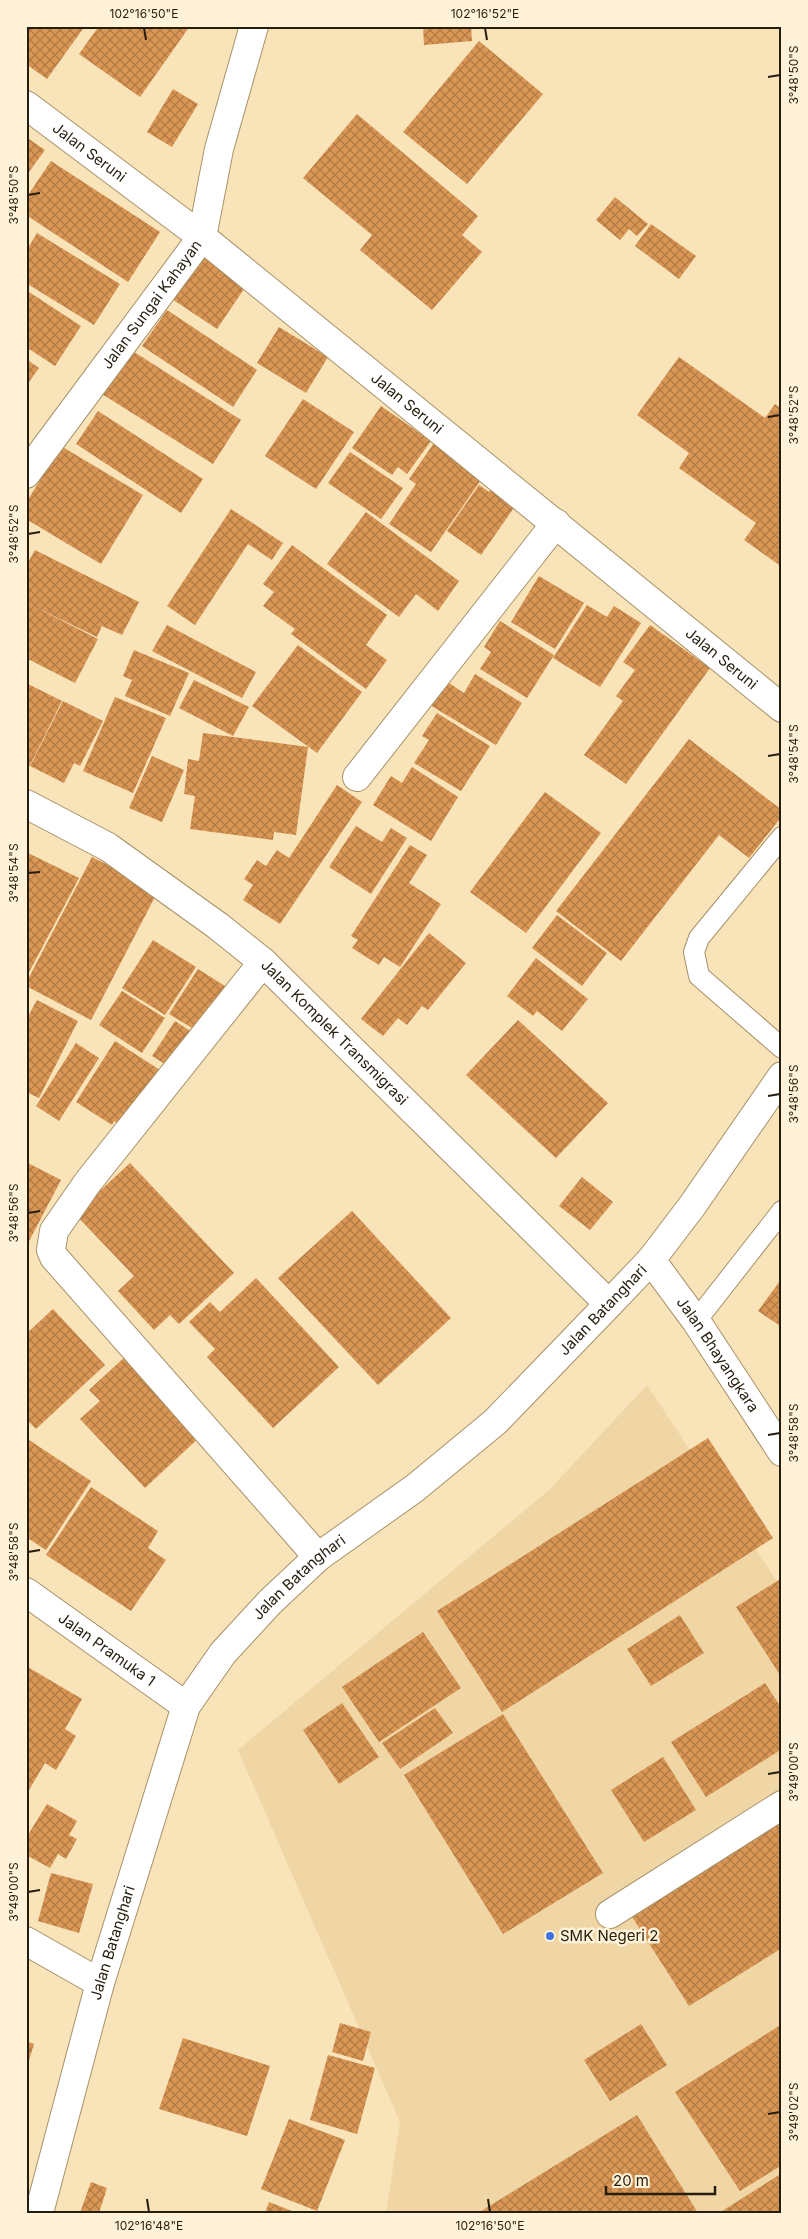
<svg xmlns="http://www.w3.org/2000/svg" width="808" height="2239" font-family="Inter,sans-serif">
<defs>
<pattern id="building-cross-hatch" width="8" height="8" patternUnits="userSpaceOnUse" patternTransform="scale(1.25)"><rect width="8" height="8" fill="#da9654"/><path d="M0 0l8 8M0 8l8-8" fill="none" stroke="#b17a44"/></pattern>
</defs>
<rect width="100%" height="100%" fill="#f9e3b9"/>
<path fill="#f0d6a5" d="M 647,1385 L 782,1589 L 782,2213 L 386,2213 L 400,2122 L 238,1750 L 549,1490 Z"/>
<path fill="url(#building-cross-hatch)" d="M 26,26 L 85,26 L 47,79 L 26,64 Z
M 99,26 L 190,26 L 140,97 L 79,54 Z
M 423,26 L 471,26 L 472,41 L 424,45 Z
M 479,41 L 543,94 L 467,184 L 403,132 Z
M 173,89 L 198,104 L 172,147 L 147,132 Z
M 357,114 L 478,216 L 462,235 L 482,252 L 432,310 L 360,250 L 372,235 L 303,178 Z
M 26,137 L 45,150 L 26,176 Z
M 51,161 L 160,232 L 128,282 L 26,215 L 26,198 Z
M 615,197 L 648,224 L 637,236 L 629,229 L 620,240 L 596,220 Z
M 651,224 L 696,256 L 679,279 L 635,246 Z
M 37,233 L 120,284 L 94,325 L 26,283 L 26,251 Z
M 202,253 L 248,283 L 217,329 L 172,299 Z
M 26,290 L 81,326 L 55,366 L 26,347 Z
M 167,310 L 257,370 L 233,407 L 142,346 Z
M 279,327 L 328,357 L 306,393 L 257,363 Z
M 131,350 L 241,420 L 213,464 L 102,394 Z
M 679,357 L 765,418 L 775,404 L 782,409 L 782,567 L 744,540 L 756,523 L 679,468 L 689,453 L 637,415 Z
M 26,359 L 39,368 L 26,386 Z
M 303,399 L 354,432 L 316,489 L 265,456 Z
M 381,406 L 431,441 L 407,474 L 398,467 L 392,475 L 352,448 Z
M 98,411 L 203,479 L 181,513 L 76,444 Z
M 434,443 L 483,477 L 431,552 L 389,524 L 416,484 L 409,479 Z
M 61,446 L 143,495 L 101,564 L 26,519 L 26,503 Z
M 350,452 L 403,488 L 381,519 L 328,483 Z
M 479,485 L 489,492 L 494,486 L 518,502 L 481,555 L 447,531 Z
M 231,509 L 283,543 L 272,560 L 248,544 L 195,625 L 167,606 Z
M 366,512 L 459,581 L 438,611 L 416,594 L 399,617 L 327,564 Z
M 292,545 L 387,615 L 366,645 L 387,660 L 366,689 L 291,634 L 295,629 L 263,606 L 274,592 L 263,584 Z
M 35,550 L 139,602 L 122,635 L 102,626 L 97,637 L 31,605 L 98,639 L 75,683 L 26,658 L 26,566 Z
M 539,576 L 584,603 L 555,649 L 511,622 Z
M 587,605 L 607,617 L 614,606 L 641,623 L 600,687 L 553,658 Z
M 500,621 L 554,655 L 527,698 L 480,669 L 491,652 L 484,647 Z
M 167,625 L 256,672 L 242,698 L 152,651 Z
M 650,625 L 710,668 L 626,784 L 584,755 L 623,701 L 616,696 L 635,670 L 623,662 Z
M 298,645 L 362,692 L 317,753 L 252,706 Z
M 134,650 L 189,673 L 170,716 L 125,696 L 132,680 L 123,676 Z
M 475,674 L 522,703 L 496,745 L 430,705 L 446,681 L 464,693 Z
M 194,680 L 249,707 L 233,736 L 179,708 Z
M 26,683 L 62,701 L 29,767 L 26,766 Z
M 115,697 L 166,718 L 133,793 L 83,771 Z
M 63,701 L 103,721 L 80,766 L 74,763 L 64,783 L 30,766 Z
M 437,713 L 490,746 L 461,791 L 414,763 L 429,740 L 422,736 Z
M 203,733 L 308,747 L 296,835 L 274,832 L 273,840 L 190,829 L 195,796 L 184,794 L 188,759 L 199,761 Z
M 689,739 L 782,810 L 782,816 L 749,858 L 719,835 L 621,961 L 556,911 Z
M 152,756 L 184,770 L 162,822 L 129,808 Z
M 412,767 L 458,797 L 431,841 L 373,805 L 391,776 L 402,783 Z
M 337,785 L 362,802 L 280,924 L 243,900 L 253,885 L 244,879 L 257,860 L 266,866 L 277,850 L 289,858 Z
M 545,792 L 601,833 L 526,933 L 470,892 Z
M 356,826 L 382,842 L 391,828 L 407,838 L 371,894 L 329,867 Z
M 410,845 L 427,855 L 409,883 L 441,904 L 400,967 L 384,957 L 379,965 L 352,948 L 358,940 L 351,936 Z
M 26,852 L 79,878 L 26,978 Z
M 92,857 L 158,891 L 91,1020 L 26,986 L 26,983 Z
M 557,915 L 607,953 L 582,986 L 532,948 Z
M 429,933 L 466,963 L 428,1010 L 422,1006 L 407,1025 L 398,1018 L 383,1036 L 361,1019 Z
M 153,940 L 196,967 L 165,1015 L 122,988 Z
M 536,958 L 588,999 L 562,1031 L 537,1011 L 533,1016 L 507,996 Z
M 198,969 L 225,986 L 197,1031 L 169,1014 Z
M 122,991 L 165,1018 L 142,1053 L 99,1025 Z
M 37,1000 L 78,1021 L 39,1098 L 26,1092 L 26,1030 L 28,1026 L 26,1020 Z
M 518,1020 L 608,1103 L 556,1158 L 466,1075 Z
M 175,1021 L 195,1034 L 173,1069 L 152,1056 Z
M 115,1041 L 160,1070 L 124,1127 L 114,1121 L 112,1125 L 76,1102 Z
M 76,1043 L 99,1058 L 59,1121 L 36,1106 Z
M 26,1162 L 61,1180 L 26,1247 Z
M 130,1163 L 234,1273 L 179,1324 L 170,1315 L 154,1330 L 118,1291 L 134,1276 L 75,1214 Z
M 582,1177 L 613,1202 L 590,1230 L 559,1206 Z
M 352,1211 L 451,1318 L 378,1385 L 278,1278 Z
M 256,1278 L 339,1367 L 273,1428 L 207,1357 L 215,1349 L 189,1322 L 210,1302 L 220,1312 Z
M 782,1278 L 782,1327 L 758,1311 Z
M 53,1309 L 105,1365 L 36,1429 L 26,1419 L 26,1394 L 28,1393 L 26,1391 L 26,1334 Z
M 128,1354 L 203,1434 L 145,1488 L 80,1419 L 100,1401 L 89,1390 Z
M 26,1438 L 91,1481 L 46,1550 L 26,1537 Z
M 708,1438 L 773,1538 L 502,1712 L 437,1611 Z
M 91,1487 L 158,1531 L 148,1548 L 166,1560 L 131,1611 L 46,1555 Z
M 782,1578 L 782,1678 L 736,1607 Z
M 680,1615 L 704,1653 L 651,1686 L 627,1649 Z
M 423,1632 L 461,1688 L 379,1742 L 342,1687 Z
M 26,1666 L 82,1699 L 65,1729 L 76,1736 L 56,1770 L 45,1763 L 29,1790 L 26,1788 Z
M 765,1683 L 782,1709 L 782,1749 L 706,1797 L 671,1742 Z
M 342,1703 L 379,1757 L 339,1784 L 303,1730 Z
M 435,1708 L 453,1733 L 400,1769 L 382,1743 Z
M 503,1714 L 603,1873 L 503,1934 L 404,1775 Z
M 663,1757 L 696,1810 L 644,1842 L 611,1790 Z
M 47,1804 L 77,1821 L 69,1835 L 77,1839 L 66,1859 L 58,1854 L 50,1868 L 26,1855 L 26,1838 Z
M 782,1816 L 782,1948 L 689,2006 L 629,1912 Z
M 51,1873 L 93,1884 L 79,1933 L 38,1921 Z
M 340,2023 L 371,2032 L 363,2061 L 332,2052 Z
M 641,2024 L 667,2065 L 610,2101 L 584,2060 Z
M 782,2024 L 782,2165 L 740,2191 L 675,2092 Z
M 183,2038 L 270,2066 L 247,2136 L 159,2109 Z
M 26,2041 L 34,2044 L 27,2067 L 26,2067 Z
M 328,2055 L 375,2068 L 357,2134 L 310,2120 Z
M 637,2115 L 698,2213 L 478,2213 Z
M 289,2119 L 345,2140 L 317,2211 L 261,2189 Z
M 782,2173 L 782,2213 L 719,2213 Z
M 91,2182 L 107,2188 L 99,2213 L 80,2213 Z
M 269,2202 L 297,2213 L 265,2213 Z"/>
<g fill="none" stroke-linecap="round" stroke-linejoin="round">
<defs>
<path id="lane" d="M 782,837 L 699,938 L 694,952 L 699,976 L 782,1048
M 696,1321 L 782,1211"/>
<g id="street">
<path id="s1" d="M 26,474 L 202,237 L 219,149 L 254,26"/>
<path d="M 357,777 L 556,523"/>
<path id="s2" d="M 26,804 L 108,847 L 218,926 L 263,962 L 609,1304"/>
<path d="M 263,962 L 88,1182 L 54,1231 L 51,1250 L 54,1257 L 318,1557"/>
<path id="s3" d="M 651,1260 L 696,1321 L 782,1452"/>
<path id="s4" d="M 26,1592 L 186,1706"/>
<path d="M 610,1914 L 782,1805"/>
<path d="M 26,1941 L 100,1983"/>
</g>
<g id="secondary">
<path id="s5" d="M 26,105 L 202,237 L 782,708"/>
<path id="s6" d="M 39,2213 L 100,1983 L 186,1706 L 223,1653 L 270,1602 L 318,1557 L 415,1488 L 495,1422 L 609,1304 L 651,1260 L 692,1206 L 782,1076"/>
</g>
</defs>
<use href="#lane" stroke="#a69169" stroke-width="22"/>
<use href="#street" stroke="#a69169" stroke-width="30"/>
<use href="#secondary" stroke="#a69169" stroke-width="30"/>
<use href="#lane" stroke="#fff" stroke-width="20"/>
<use href="#street" stroke="#fff" stroke-width="28"/>
<use href="#secondary" stroke="#fff" stroke-width="28"/>
</g>
<path fill="none" stroke="#251d0d" stroke-width="2" d="M 144,28 L 146,40M 485,28 L 487,40M 768,77 L 780,75M 28,195 L 40,193M 768,417 L 780,415M 28,534 L 40,532M 768,756 L 780,754M 28,873 L 40,872M 768,1096 L 780,1094M 28,1213 L 40,1211M 768,1435 L 780,1433M 28,1552 L 40,1550M 768,1774 L 780,1772M 28,1892 L 40,1890M 768,2114 L 780,2112M 147,2199 L 149,2212M 488,2199 L 490,2212"/>
<circle fill="#3d70e0" stroke="#fff2d9" stroke-width="2" cx="550" cy="1936" r="5"/>
<g text-anchor="middle" stroke-width="5" stroke-linejoin="round" paint-order="stroke">
<g font-size="15" fill="#251d0d" stroke="#fff2d9">
<text dy="5" stroke="none"><textPath href="#s5" startOffset="79">Jalan Seruni</textPath></text>
<text dy="5" stroke="none"><textPath href="#s1" startOffset="211">Jalan Sungai Kahayan</textPath></text>
<text dy="5" stroke="none"><textPath href="#s5" startOffset="484">Jalan Seruni</textPath></text>
<text dy="5" stroke="none"><textPath href="#s5" startOffset="889">Jalan Seruni</textPath></text>
<text dy="5" stroke="none"><textPath href="#s2" startOffset="386">Jalan Komplek Transmigrasi</textPath></text>
<text dy="5" stroke="none"><textPath href="#s6" startOffset="1106">Jalan Batanghari</textPath></text>
<text dy="5" stroke="none"><textPath href="#s3" startOffset="116">Jalan Bhayangkara</textPath></text>
<text dy="5" stroke="none"><textPath href="#s6" startOffset="700">Jalan Batanghari</textPath></text>
<text dy="5" stroke="none"><textPath href="#s4" startOffset="99">Jalan Pramuka 1</textPath></text>
<text dy="5" stroke="none"><textPath href="#s6" startOffset="280">Jalan Batanghari</textPath></text>
</g>
<g font-size="15" fill="#251d0d" stroke="#fff2d9" text-anchor="start">
<text x="560" y="1941">SMK Negeri 2</text>
</g>
</g>
<rect width="808" height="2239" fill="none" stroke="#fff2d9" stroke-width="55"/>
<path d="M606 2186v8h109v-8" fill="none" stroke="#251d0d" stroke-width="2.5"/>
<text x="613" y="2186" font-size="15" fill="#251d0d" stroke="#fff2d9" stroke-width="4" paint-order="stroke">20 m</text>
<rect x="28" y="28" width="752" height="2184" fill="none" stroke="#251d0d" stroke-width="2"/>
<g font-size="12" text-anchor="middle" fill="#251d0d">
<text x="144" y="18">102°16'50"E</text>
<text x="485" y="18">102°16'52"E</text>
<text transform="translate(794 75) rotate(-90)" y="4">3°48'50"S</text>
<text transform="translate(14 195) rotate(-90)" y="4">3°48'50"S</text>
<text transform="translate(794 415) rotate(-90)" y="4">3°48'52"S</text>
<text transform="translate(14 534) rotate(-90)" y="4">3°48'52"S</text>
<text transform="translate(794 754) rotate(-90)" y="4">3°48'54"S</text>
<text transform="translate(14 873) rotate(-90)" y="4">3°48'54"S</text>
<text transform="translate(794 1094) rotate(-90)" y="4">3°48'56"S</text>
<text transform="translate(14 1213) rotate(-90)" y="4">3°48'56"S</text>
<text transform="translate(794 1433) rotate(-90)" y="4">3°48'58"S</text>
<text transform="translate(14 1552) rotate(-90)" y="4">3°48'58"S</text>
<text transform="translate(794 1772) rotate(-90)" y="4">3°49'00"S</text>
<text transform="translate(14 1892) rotate(-90)" y="4">3°49'00"S</text>
<text transform="translate(794 2112) rotate(-90)" y="4">3°49'02"S</text>
<text x="149" y="2230">102°16'48"E</text>
<text x="490" y="2230">102°16'50"E</text>
</g>
</svg>
